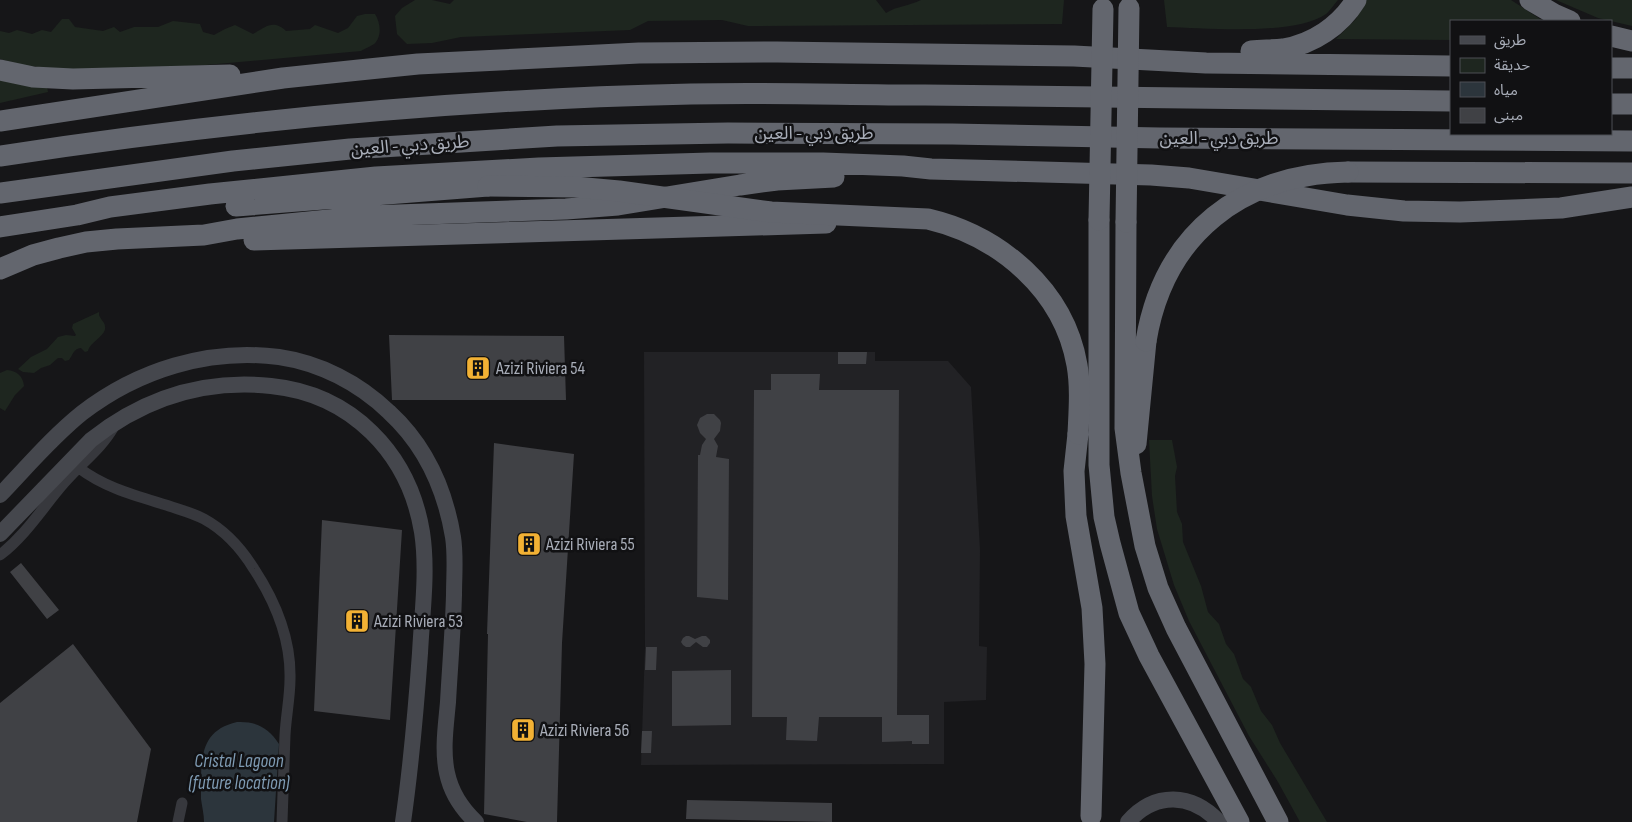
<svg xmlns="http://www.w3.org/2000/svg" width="1632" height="822" font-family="'Sofia Sans Condensed','Noto Sans Arabic',sans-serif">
<rect width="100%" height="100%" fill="#161618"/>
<path fill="#222225" d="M 644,352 L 875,352 L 875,361 L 948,361 L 971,387 L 980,550 L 979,646 L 987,647 L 986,700 L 944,702 L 944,764 L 641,765 L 645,647 Z"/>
<path fill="#1e261f" d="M 415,0 L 432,0 L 450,4 L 454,0 L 876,0 L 886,13 C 897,6 909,6 921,0 L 1064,0 L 1062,24 L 748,26 L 722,20 L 648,21 L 630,30 L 461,37 L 432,43 L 407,44 L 397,34 L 395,16 L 402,8 Z
M 1164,0 L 1338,0 C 1334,4 1330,11 1326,14 C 1295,36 1206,28 1167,27 Z
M 1366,0 L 1511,0 L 1543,21 L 1451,21 L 1451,40 L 1336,39 L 1356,19 Z
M 1556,0 L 1632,0 L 1632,26 L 1598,18 Z
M 365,14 L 375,14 C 380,22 382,34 376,42 C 373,46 365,48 361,51 L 206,65 L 85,71 L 27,66 L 0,59 L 0,31 L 9,33 L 17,30 L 32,34 L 42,30 L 51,32 L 62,19 L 69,19 L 75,27 L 103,31 L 114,27 L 120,32 L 134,27 L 158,27 L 173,21 L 200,24 L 203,32 L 214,35 L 225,29 L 235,25 L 253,34 C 266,27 273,19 286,31 L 310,29 L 315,25 L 338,33 L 348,28 L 357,16 Z
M 0,77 L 47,87 L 48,92 L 0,103 Z
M 99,312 L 99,315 C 100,318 102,320 104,323 C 110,335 91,340 88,351 L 85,352 L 81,348 C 73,349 73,355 69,360 L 65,361 L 62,358 L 58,358 L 50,365 L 41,368 L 34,373 L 23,372 L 18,369 L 31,357 L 47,349 L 58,337 L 66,335 L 75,336 L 76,335 L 72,328 L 73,324 Z
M 7,370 C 17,371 23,376 24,386 L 15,395 L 5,411 L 0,408 L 0,373 Z
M 1149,440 L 1172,440 L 1177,467 L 1175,476 L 1177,512 L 1182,524 L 1183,542 L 1201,586 L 1208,612 L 1219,624 L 1226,644 L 1234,654 L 1243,679 L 1251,687 L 1261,711 L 1272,725 L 1280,743 L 1327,822 L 1300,822 L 1278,782 L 1249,736 L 1189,621 L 1174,585 L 1157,529 L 1152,496 Z"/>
<path fill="#2c353c" d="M 237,722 C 256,721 269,728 279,744 L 274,822 L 204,822 C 204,814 202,807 201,799 C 201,791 201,783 201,775 C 202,748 207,729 237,722 Z"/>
<path fill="#404145" d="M 389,335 L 564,336 L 566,400 L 392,400 Z
M 838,352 L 867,352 L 866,364 L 838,364 Z
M 771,374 L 820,374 L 819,390 L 899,390 L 897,715 L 929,715 L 929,744 L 912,744 L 912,741 L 882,742 L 882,717 L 819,717 L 817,741 L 786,740 L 787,717 L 752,717 L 754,390 L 771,390 Z
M 707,414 L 714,414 L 720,420 L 721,423 L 720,431 L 714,439 L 718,446 L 716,457 L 729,459 L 728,600 L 697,597 L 698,455 L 700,455 L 702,445 L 706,439 L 700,433 L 697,425 L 700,418 Z
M 494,443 L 574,454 L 562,643 L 557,822 L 527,822 L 484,814 L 488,634 L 487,634 Z
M 322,520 L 402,530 L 390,720 L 314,711 Z
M 21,563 L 59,610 L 47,619 L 10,572 Z
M 686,636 L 689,636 L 695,639 L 702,636 L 706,636 L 710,640 L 710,643 L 707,647 L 703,647 L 696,642 L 690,647 L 686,647 L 683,645 L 681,642 L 683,638 Z
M 73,644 L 151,749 L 137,822 L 0,822 L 0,703 Z
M 646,647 L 657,647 L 656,670 L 645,670 Z
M 731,670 L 731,725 L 672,726 L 672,671 Z
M 642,731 L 652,731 L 651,753 L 641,753 Z
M 687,800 L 832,803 L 832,822 L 686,819 Z"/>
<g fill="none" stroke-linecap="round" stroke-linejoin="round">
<path stroke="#37383d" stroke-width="11" d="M 79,468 C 105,488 137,496 169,506 C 181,510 193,513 204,519 C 226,531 241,548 254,569 C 275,601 291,640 290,679 C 290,697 286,716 285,735 C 284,764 283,793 282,822
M 0,555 C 26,535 43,507 64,483 C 80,464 101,449 113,428
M 178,822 L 182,803"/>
<path stroke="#45474d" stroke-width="16" d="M 0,495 C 26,468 52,437 82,413 C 138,370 208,348 279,357 C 320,363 359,383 389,412 C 425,445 445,489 453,537 C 456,556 454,575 454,595 C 453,630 450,666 448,702 C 446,725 442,750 447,773 C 451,792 462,809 476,822
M 0,534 L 91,440 C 143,399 204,379 271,386 C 351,394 409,453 422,532 C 428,571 422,613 420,653 C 416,709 411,766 403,822
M 1128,822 C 1155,791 1192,793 1219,822"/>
<path stroke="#63666e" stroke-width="21" d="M 1530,0 L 1554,14 L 1570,21
M 1611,36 L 1632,41
M 1251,51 C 1262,50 1272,50 1283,49 C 1313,44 1340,26 1356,0
M 1611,68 L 1632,68
M 0,70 L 33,77 L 73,79 L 230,75
M 1611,104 L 1632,104
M 0,121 L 283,78 L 359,70 L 418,64 L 639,53 L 777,52 L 1074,56 L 1206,63 L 1451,66
M 0,156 C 229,121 460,99 691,94 C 769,92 847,95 925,95 C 1100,96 1275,99 1451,101
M 1348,172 L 1632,173
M 0,193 L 233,161 L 350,149 L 557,136 L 728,133 L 952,134 L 1160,138 L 1632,141
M 236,206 L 488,186
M 1099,220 L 1099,465 L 1104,517 L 1110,543 L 1129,613 L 1149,656 L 1239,822
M 1126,222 L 1125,428 L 1131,473 L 1145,546 L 1158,588 L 1176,628 L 1278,822
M 0,227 L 77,215 L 110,207 L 210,194 L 376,177 L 539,168 L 710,163 L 823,163 L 903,166 L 931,169 L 1151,175 L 1189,178 L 1347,205 L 1404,211 L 1460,212 L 1561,208 L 1632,197
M 254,240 L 826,223
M 0,269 L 33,255 L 59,248 L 86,242 L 117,239 L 204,235 L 237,229 L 369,216 L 566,209 L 618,205 L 740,185 L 777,180 L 834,177
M 1078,434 L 1074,471 L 1076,516 L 1092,608 L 1095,664 L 1091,816
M 1136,444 L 1146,341"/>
<path stroke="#63666e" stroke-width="21" d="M 488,186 L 575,187 L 619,191 L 771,212 L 928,219 C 1000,236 1064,290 1077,365 C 1081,388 1079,411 1078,434
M 1099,220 L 1103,9
M 1126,222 L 1129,8
M 1146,341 C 1164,233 1242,174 1348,172"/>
</g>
<defs>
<symbol id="building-square" viewBox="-11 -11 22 22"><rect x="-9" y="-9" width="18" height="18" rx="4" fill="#f2b134" stroke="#111113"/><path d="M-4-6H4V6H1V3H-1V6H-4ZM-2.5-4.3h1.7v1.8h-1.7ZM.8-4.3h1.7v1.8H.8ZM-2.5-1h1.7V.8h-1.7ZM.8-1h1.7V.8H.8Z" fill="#111"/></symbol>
</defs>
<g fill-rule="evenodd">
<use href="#building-square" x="464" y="354" width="28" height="28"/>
<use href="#building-square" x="515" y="530" width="28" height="28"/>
<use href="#building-square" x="343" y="607" width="28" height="28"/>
<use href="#building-square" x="509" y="716" width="28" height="28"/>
</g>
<g text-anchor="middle" stroke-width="5" stroke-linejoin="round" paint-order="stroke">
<g font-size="18" fill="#a8adb8" stroke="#111113">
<text x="814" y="139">طريق دبي - العين</text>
<text x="1219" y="144">طريق دبي - العين</text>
<text transform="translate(410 145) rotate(-4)" y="6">طريق دبي - العين</text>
</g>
<g font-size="18" fill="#a8adb8" stroke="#111113" text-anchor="start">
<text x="496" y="374">Azizi Riviera 54</text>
<text x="546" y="550">Azizi Riviera 55</text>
<text x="374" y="627">Azizi Riviera 53</text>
<text x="540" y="736">Azizi Riviera 56</text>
</g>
<g font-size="19" font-style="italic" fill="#7f9bb3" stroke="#111113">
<text x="239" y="767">Cristal Lagoon<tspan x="239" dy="22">(future location)</tspan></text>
</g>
</g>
<rect x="1450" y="20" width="162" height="115" fill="#111113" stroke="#4d4f55"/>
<rect x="1460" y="36" width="25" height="8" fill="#45474d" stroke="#4d4f55"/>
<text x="1494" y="45" font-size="15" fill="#a8adb8">طريق</text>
<rect x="1460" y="58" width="25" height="15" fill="#1e261f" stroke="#4d4f55"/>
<text x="1494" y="70" font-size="15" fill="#a8adb8">حديقة</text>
<rect x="1460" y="82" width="25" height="15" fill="#2c353c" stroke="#4d4f55"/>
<text x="1494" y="95" font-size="15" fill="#a8adb8">مياه</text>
<rect x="1460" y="108" width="25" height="15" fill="#404145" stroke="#4d4f55"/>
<text x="1494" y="120" font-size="15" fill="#a8adb8">مبنى</text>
</svg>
